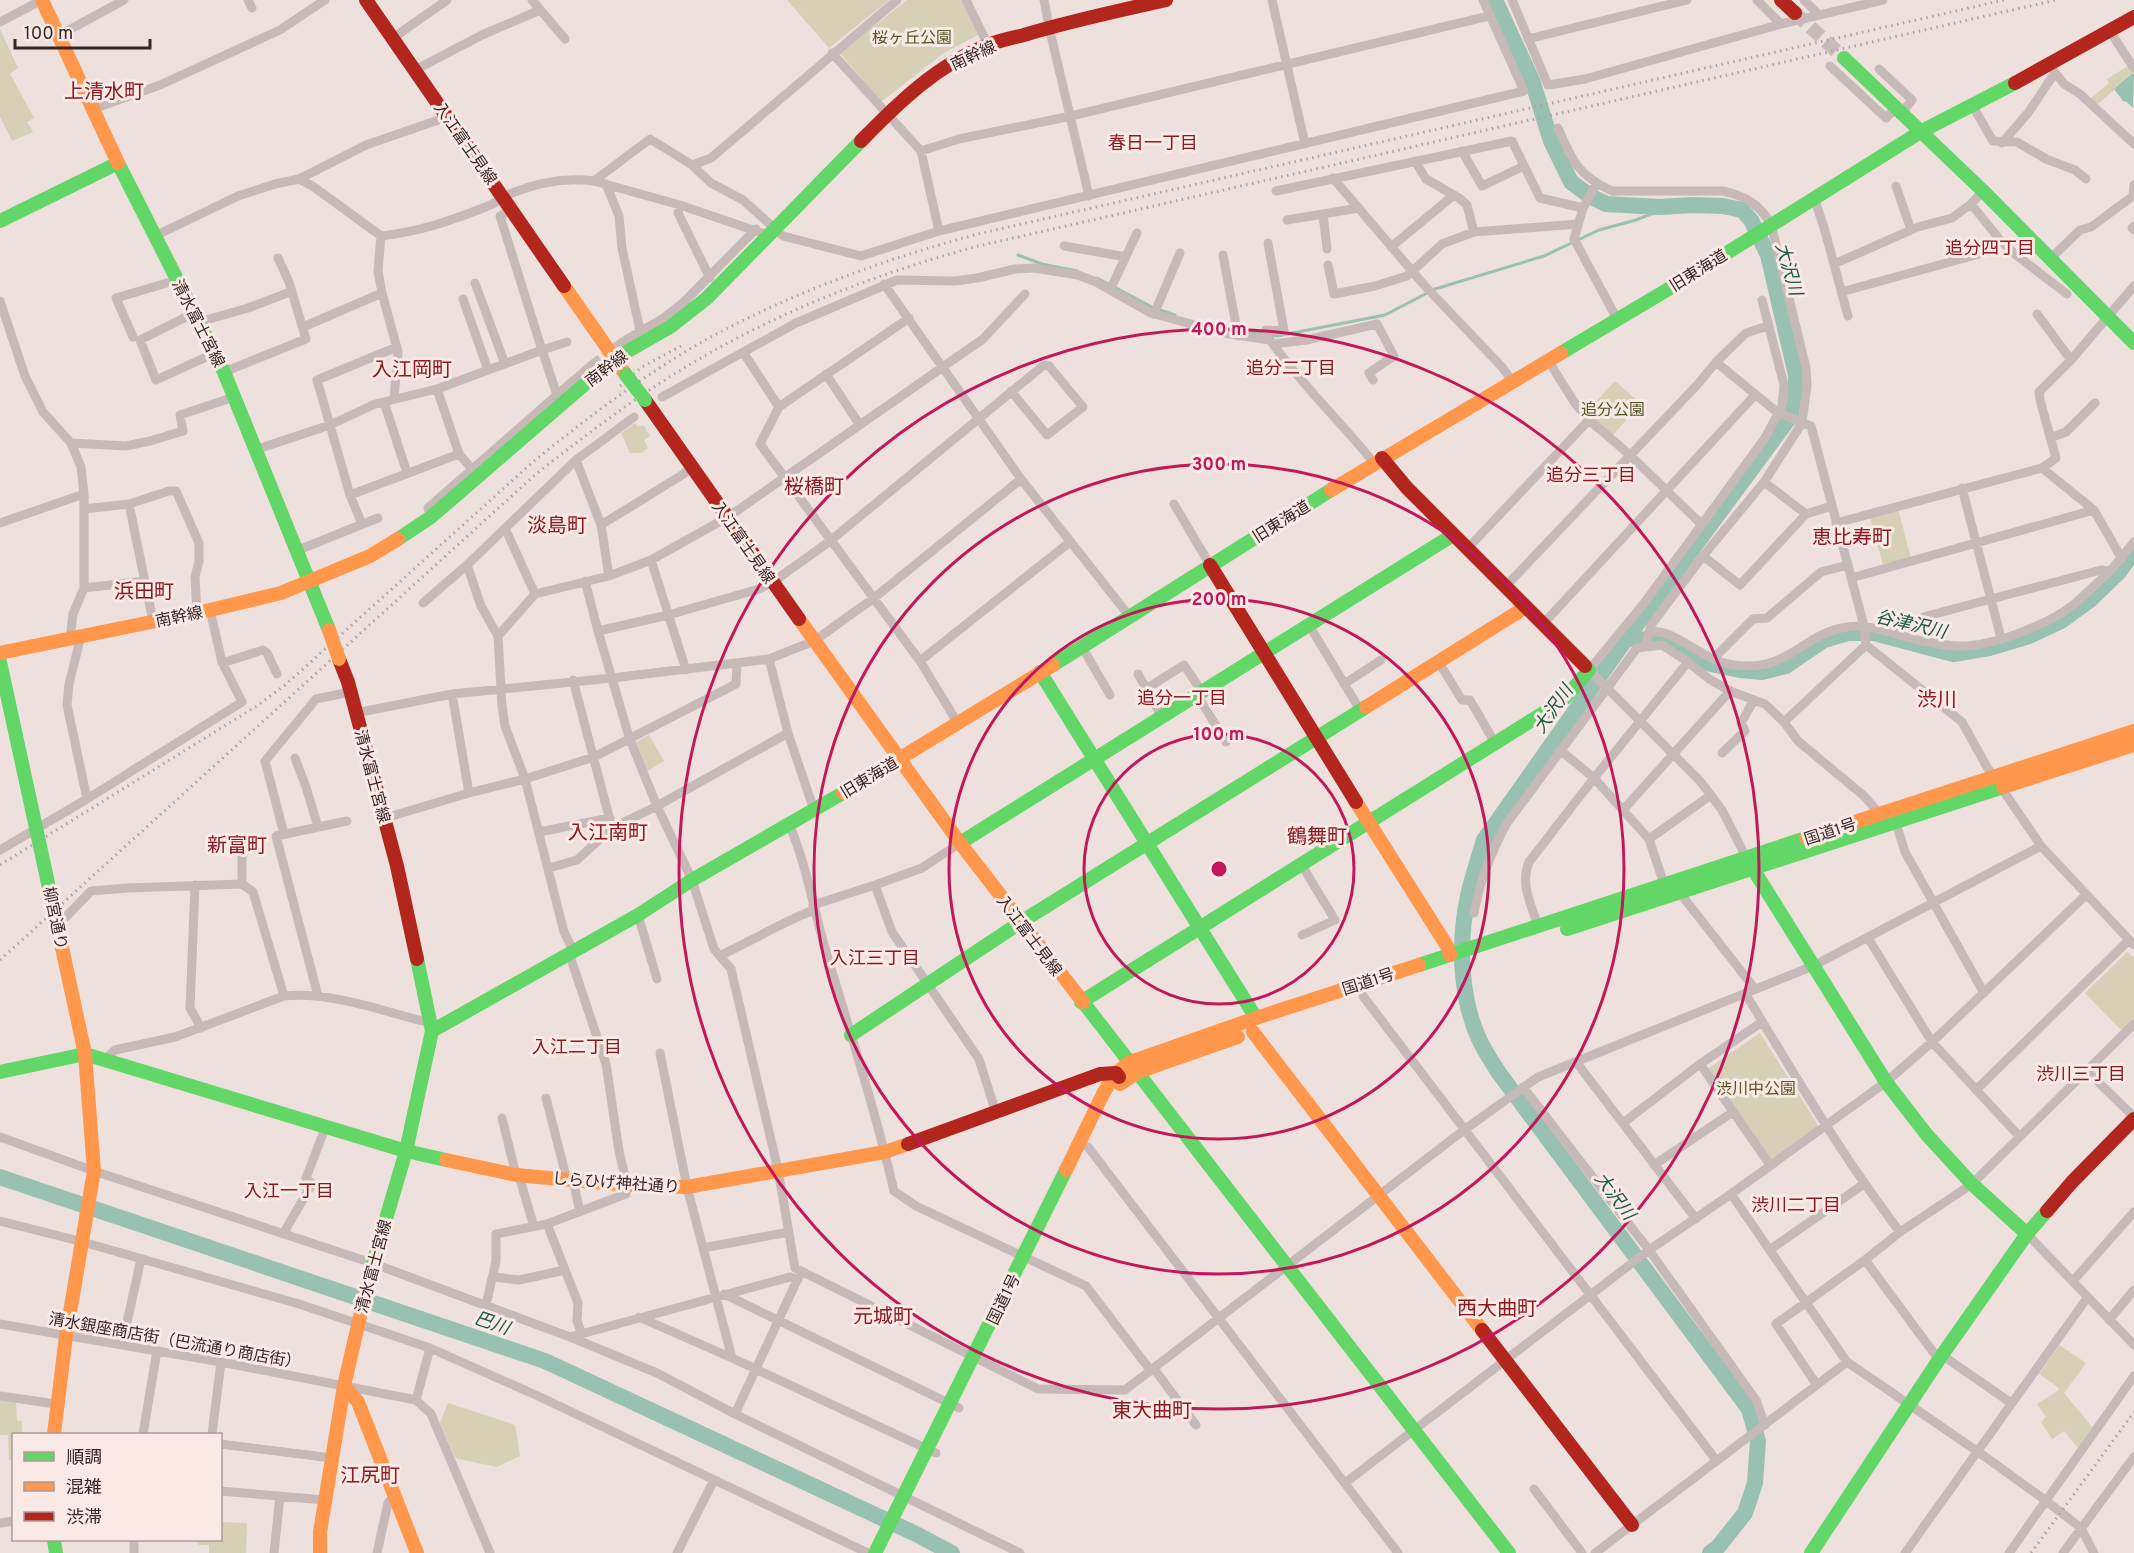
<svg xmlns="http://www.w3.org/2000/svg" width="2134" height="1553" font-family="Overpass,'Noto Sans JP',sans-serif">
<rect width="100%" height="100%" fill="#ede0dd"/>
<path fill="#d5d0b6" d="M 787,0 L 889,0 L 829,48 Z
M 907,0 L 961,0 L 978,35 L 944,53 L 881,102 L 840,53 Z
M 0,29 L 18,68 L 10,74 L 34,118 L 27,122 L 33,132 L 12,141 L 0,117 Z
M 2128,66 L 2133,73 L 2098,104 L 2090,99 L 2109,83 L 2107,79 Z
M 1615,381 L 1641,404 L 1611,437 L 1585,413 Z
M 635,423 L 637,426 L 644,426 L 650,436 L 644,440 L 648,448 L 642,453 L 630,453 L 621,433 Z
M 1898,509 L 1911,558 L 1883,565 L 1870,517 Z
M 649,735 L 664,761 L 646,772 L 636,742 Z
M 2127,952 L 2134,958 L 2134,1021 L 2123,1032 L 2085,993 Z
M 1760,1033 L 1819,1127 L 1769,1162 L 1706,1070 Z
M 2059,1345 L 2086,1363 L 2064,1393 L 2092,1427 L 2078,1448 L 2064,1431 L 2052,1439 L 2041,1422 L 2046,1417 L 2037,1404 L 2059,1390 L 2058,1387 L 2039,1374 Z
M 0,1400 L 16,1402 L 17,1420 L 22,1421 L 22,1434 L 14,1434 L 13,1460 L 9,1460 L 8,1435 L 0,1435 Z
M 448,1403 L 515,1425 L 520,1456 L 497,1467 L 455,1458 L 440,1423 Z
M 221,1522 L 247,1523 L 246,1553 L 209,1553 L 209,1545 L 199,1545 L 196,1540 L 220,1540 Z"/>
<path fill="#98c0b3" d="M 2133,73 L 2134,75 L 2133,108 L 2127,102 L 2123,101 L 2114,89 Z"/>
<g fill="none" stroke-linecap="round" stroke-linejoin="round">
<path stroke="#98c0b3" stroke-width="3" d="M 1018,255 L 1042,264 L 1077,271
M 1097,278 L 1154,308 L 1175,315
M 1219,327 L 1277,336 L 1385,315 L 1435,289 L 1544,256 L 1599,230 L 1636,220 L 1671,206"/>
<path stroke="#98c0b3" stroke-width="16" d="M 1495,0 L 1532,80 L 1551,141 L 1571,182 L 1590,196 L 1606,204 L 1660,207 L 1693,205 L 1723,206 L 1742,210 L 1751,220 L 1768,255 L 1796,375 L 1795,404 L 1790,417 L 1626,639 L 1484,840 C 1476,866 1467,893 1464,920 C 1459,958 1463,1006 1480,1041 C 1485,1052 1492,1062 1499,1073 L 1749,1409 L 1758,1441 L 1755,1483 L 1745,1513 L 1718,1547 L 1710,1553
M 1626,639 L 1664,640 L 1706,663 L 1740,670 L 1762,672 L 1786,666 L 1824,640 L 1848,633 L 1874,633 L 1953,654 L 1989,648 L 2029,636 L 2061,621 L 2090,600 L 2119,572 L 2134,551
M 0,1177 L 545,1361 L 916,1534 L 952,1553"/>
<path stroke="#c8bbb8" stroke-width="9" stroke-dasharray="9 4.5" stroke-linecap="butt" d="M 593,364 L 621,343"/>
<path stroke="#c8bbb8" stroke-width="14" stroke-dasharray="14 7" stroke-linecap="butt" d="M 1795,13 L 1844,58"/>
<path stroke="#c6b9b7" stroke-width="9" d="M 248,0 L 252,8
M 532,0 L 565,39
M 966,0 L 988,45
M 1044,0 L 1049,27 L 1089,196
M 1272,0 L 1305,144
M 1512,0 L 1548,85 L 1585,79 L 1781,24 L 1883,0
M 1757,0 L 1781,24
M 1804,0 L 1819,15
M 0,22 L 42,0
M 2109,30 L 2134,68
M 58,36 L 124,0
M 393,38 L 447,0
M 1528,39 L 1687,0
M 832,53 L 921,151 L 939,231
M 2049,65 L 2064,84 L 2080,94 L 2134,144
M 1830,66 L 1886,118 L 1897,107
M 1879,69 L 1912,100 L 1902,112
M 415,70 L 482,35 L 540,10
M 1972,105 L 1993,141 L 2017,142 L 2046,159 L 2075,170 L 2086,179
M 93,109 L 160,85 L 280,30 L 325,0
M 1558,128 C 1572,161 1579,176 1612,191 L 1723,191 C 1745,196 1759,204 1771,224 L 1806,368 L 1807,386 L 1802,423 L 1764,482 L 1703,556 L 1740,585 L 1806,514 L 1832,506
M 2002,143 L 2028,113 L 2054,74
M 921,151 L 959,139 L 1071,116 L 1489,16
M 1462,151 L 1482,186 L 1524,166
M 1415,161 L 1426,179 L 1459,198 L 1467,205 L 1474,232
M 692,165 L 711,183 L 743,200 L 783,236 L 861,256 L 939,231 L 1524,91 L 1483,0
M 1333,178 L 1424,285 L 1502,367 L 1512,381
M 299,179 L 366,145 L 447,117
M 594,181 L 650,139 L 692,165 L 711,158 L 897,0
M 606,184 L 619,216 L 622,248 L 641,335
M 1896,186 L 1911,230
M 1276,191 L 1512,141 L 1540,198 L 1583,208 L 1574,239 L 1617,319
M 1814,197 L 1825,231 L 1848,316
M 1971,204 L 2001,241 L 2016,255 L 2067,294
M 680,205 L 678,213 L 710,278
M 1583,208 L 1596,184
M 1323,214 L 1327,249
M 1287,220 L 1359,208
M 2134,226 L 2132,228 L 2134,230
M 155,236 L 238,196 L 275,184 L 299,179 L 314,187 L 381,236 C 419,232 453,220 488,206 C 496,203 504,197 512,193 C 537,183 567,177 594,181 L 680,205 L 768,235
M 381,236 L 378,271 L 382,293 L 398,352 L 394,399
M 1064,246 L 1126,257
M 1391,247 L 1454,195
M 1223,255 L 1238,336
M 2050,259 L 2080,230 L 2091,227 L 2133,196 L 2134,185
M 1834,264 L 1918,227 L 1952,218 L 1971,204 L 1983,191
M 1328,265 L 1334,294 L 1375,286 L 1407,276 L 1442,244 L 1474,232 L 1578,224
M 475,283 L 505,364
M 884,284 L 1021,479 L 1130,617
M 1110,290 L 1137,233
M 1841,292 L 1983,253 L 2001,241
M 463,299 L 488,370
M 0,301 L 25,376 L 43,412 L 71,443 L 81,467 L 84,494 L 84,588 L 73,614 L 70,639
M 194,313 L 140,340 L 156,380 L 215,353
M 1154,314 L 1180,253
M 2037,314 L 2071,360 L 2134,286
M 909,318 L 779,407 L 760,444 L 920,661 L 957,722
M 199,322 L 248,308 L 290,292
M 303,327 L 382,293
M 133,337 L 116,298 L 177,280
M 1265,339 L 1266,330 L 1284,331 L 1268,243
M 621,343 L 662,319 L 684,302 L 756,229
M 1273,344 L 1306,340 L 1377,324 L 1394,356 L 1369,373 L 1373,380
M 743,352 L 779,407
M 1548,360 L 1574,402 L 1589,420 L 1630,455 L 1701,524
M 1716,362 L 1746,333 L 1768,326
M 224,372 L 306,339 L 289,282 L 278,258
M 826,374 L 860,425
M 437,389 L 459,454 L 471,468
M 557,395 L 593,364
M 662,397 L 796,323 L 897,280 L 955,281 L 977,278 L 1015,269 L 1034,268 L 1078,275 L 1096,282 L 1151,313 L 1224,333 L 1270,340 C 1301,384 1340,421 1374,463
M 384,402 L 407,473
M 2050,438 L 2066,432 L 2095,403
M 71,443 L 126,446 L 150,441 L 183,431 L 180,415 L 234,397
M 255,450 L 330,425 L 375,404 L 437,389 L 542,350 L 500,216 L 511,209
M 576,460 L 601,525 L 609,576
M 2042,468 L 2056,458 L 2040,400 L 2039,392 L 2071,360
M 1764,482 L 1806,514
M 1962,488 L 2001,638
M 350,495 L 459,454
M 129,504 L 153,621
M 1174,504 L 1210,565
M 84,509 L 129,504 L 169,491 L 176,491 L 199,543 L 199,561 L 195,577 L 197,612
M 2094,510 L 2122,559
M 431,517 L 428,508 L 557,395 L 542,350 L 567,342
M 0,523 L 84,494
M 1836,523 L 2042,468 L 2094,510 L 1851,578
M 362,524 L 350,495 L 317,380 L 397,347
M 601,525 L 682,475 L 692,467
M 505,528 L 535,594
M 1468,548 L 1589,420
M 296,551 L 378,518
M 651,560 L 686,670
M 467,565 L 481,606 L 498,636
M 585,581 L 598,631 L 630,740 L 657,806 L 692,880 L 714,949 L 731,969 L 778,1170 L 795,1268 L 1038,1389 L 1125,1390 L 1464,1130 L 1538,1077 L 1813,966 L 2041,846
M 1506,586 L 1698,384 L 1716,362 L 1778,413 L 1811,426 L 1864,626 L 1866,645 L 1962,722 L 1987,767 L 2041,846 L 2134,945
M 84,588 L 145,581
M 423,603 L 467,565 L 576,460 L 634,417
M 1543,624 L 1755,395
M 1309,625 L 1360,710
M 598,631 L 668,615 L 759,589 L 773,582 L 830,541 L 1044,365 L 1049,366 L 1083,407 L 1047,435 L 1011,391
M 1650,631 C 1655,632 1662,632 1667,634 C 1690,643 1708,661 1733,665 C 1789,673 1801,634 1847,627 C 1873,623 1897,636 1922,641 C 1934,643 1947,646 1959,646 C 1990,647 2048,625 2073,605 C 2086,594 2098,582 2110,571
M 1895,633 L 1903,624 L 1927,616 L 2101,570 L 2110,571 L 2134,542
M 81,636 L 69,684 L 67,705 L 87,799
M 1082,647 L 1110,695
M 1645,647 L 1651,625 L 1703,556
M 769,659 L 788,733 L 814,810
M 1713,659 L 1753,619 L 1767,618 L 1821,572 L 1848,565
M 920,661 L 1070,542
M 1438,661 L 1462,700 L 1470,700 L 1495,743
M 222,663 L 263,650 L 267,653 L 277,674
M 1138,674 L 1162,717
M 573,680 L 612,828
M 1344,684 L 1381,660
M 1146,689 L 1184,665 L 1202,692
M 452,694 L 469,793
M 1197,695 L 1226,742
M 356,713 L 452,694 L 612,678 L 769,659 L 814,641 L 874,598 L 1021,479
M 1784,722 L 1866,645
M 1722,753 L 1745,731 L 1741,723 L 1754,700
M 295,758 L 306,787 L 318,827
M 1623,810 L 1730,691
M 385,818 L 469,793 L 525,779 L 594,757 L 736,684 L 737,663
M 1896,823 L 1905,852 L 1984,993
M 789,824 C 806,863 813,907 825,948 C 849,1029 875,1109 894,1191 L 916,1206 L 1086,1286 L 1151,1371
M 539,832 L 610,818
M 284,834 L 265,761 L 316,699 L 350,692
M 1649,839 L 1711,795
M 242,847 L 242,884
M 0,850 L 87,799 L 242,702 L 222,662 L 210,610
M 1747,859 L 1722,810 L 1700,781 L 1589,670 L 1645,602 L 1765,438 L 1782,406 L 1784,385 L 1762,300
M 1301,864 L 1335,920 L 1302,935
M 549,868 L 577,860 L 612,828 L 657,806 L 788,733
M 1664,884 L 1649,839 L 1594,778 L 1688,662
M 195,885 L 190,1008 L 201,1028
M 875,885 L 922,868 L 960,843
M 1680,893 L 1755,989
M 813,905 L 875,885 L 892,932 L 979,1059 L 996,1113
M 1474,913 C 1480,880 1491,852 1507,823 L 1637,648 L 1662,645 L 1688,662 L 1709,679 L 1730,691 L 1765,704 L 1784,722 L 1798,741 L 1864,796 L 1880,814
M 638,915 L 657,979
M 58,925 L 91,891 L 128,888 L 242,884 L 253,892 L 284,996
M 1538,926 C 1531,904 1520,884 1529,862 L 1594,778 L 1560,750
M 1868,938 L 1932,1042 L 2019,1136
M 573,950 L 564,932 L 525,779 L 505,726 L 502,706 L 498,636 L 535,594 L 609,576 L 651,560 L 728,517 L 983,339 L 1025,294
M 721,955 C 752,941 782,922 814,910
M 1745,993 C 1795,1075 1841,1155 1900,1232
M 318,996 L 276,836 L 347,821
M 1363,996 L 1716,1460
M 660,1053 L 687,1187 L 732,1358 L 936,1453
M 105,1059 L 115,1050 L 175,1037 L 284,996 C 331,991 385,1012 430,1023
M 1576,1062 L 1696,1219
M 1700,1064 L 1770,1165
M 2086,1070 L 2134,1117
M 1523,1087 L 1649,1250 L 1756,1400 L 1765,1425
M 1976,1090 L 2129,940
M 546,1098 L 567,1180
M 502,1118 L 516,1175
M 1623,1123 L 1700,1064 L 1762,1022
M 0,1137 L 94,1171 L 372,1263 L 570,1337 L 657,1373 L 735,1414 L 1020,1553
M 1088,1147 L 1398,1553
M 1654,1165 L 1733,1112
M 519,1176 L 534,1227
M 573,1180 L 580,1212
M 1731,1194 L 1847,1362 L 1977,1451 L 2045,1500 L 2081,1528 L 2094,1553
M 0,1221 L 83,1242 L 299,1304 L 430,1348 L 538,1396 L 868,1553
M 547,1224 L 578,1303 L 577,1321 L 581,1332
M 283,1234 L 312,1184 L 306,1178 L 326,1126
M 2027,1234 L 2134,1345
M 703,1248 L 789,1232
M 1771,1249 L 1864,1184
M 1865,1260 L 1939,1360
M 494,1277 L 519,1280 L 565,1270
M 2073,1281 L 2134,1212
M 724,1294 L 959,1408
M 486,1305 L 496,1261 L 496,1234 L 547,1224 L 626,1194 L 627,1185 L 619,1151 L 606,1064 L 569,953
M 639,1317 L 732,1358
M 2109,1320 L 2134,1290
M 0,1324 L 221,1362 L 416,1400 L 431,1414 L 490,1553
M 570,1337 L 790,1277 L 798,1280
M 122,1345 L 141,1259
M 1942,1355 L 2011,1403
M 1154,1369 L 1196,1425
M 1817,1385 L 1776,1324 L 1865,1260 L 1900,1232 L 1972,1184 L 2134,1024
M 0,1396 L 56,1404
M 416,1400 L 430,1348
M 735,1414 L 799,1276
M 143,1434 L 157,1351
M 212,1434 L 221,1362
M 220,1444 L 332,1458
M 1345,1483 L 1649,1250 L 1731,1194 L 1886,1082 L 1932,1042 L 2086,895
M 1534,1489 L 1582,1553
M 220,1491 L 325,1500
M 0,1523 L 14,1521
M 134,1540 L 134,1553
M 274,1553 L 280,1496
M 377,1553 L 388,1503 L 394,1495
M 677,1553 L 714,1480
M 1595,1553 L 1847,1362
M 1905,1553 L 2087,1298
M 2009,1553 L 2134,1376
M 2063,1553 L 2134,1457"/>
<path stroke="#63d668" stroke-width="14" d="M 1844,58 L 1983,191 L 2134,343
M 0,221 L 118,163 L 224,372 L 329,630
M 1561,353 L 1682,281 L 1922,131 L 2015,83
M 398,539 L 431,517 L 614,359 L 670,327 L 707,298 L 861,141
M 0,662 L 61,943
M 1053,665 L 1331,490
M 1040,672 L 1256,1018
M 960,843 L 1453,535
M 1753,869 L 1886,1082 L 1927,1135 L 1972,1184 L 2027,1234
M 1567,929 L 2003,787
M 1419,965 L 1806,838
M 1081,1002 L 1553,707 L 1565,698 L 1589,670 L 1585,666
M 1083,1002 L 1509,1553
M 432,1031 L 638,915 L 692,880 L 843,793
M 851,1035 L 1021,922 L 1366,707
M 0,1072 L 85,1054 L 406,1151 L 446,1160
M 370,1273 L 406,1151 L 432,1031 L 417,959
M 54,1540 L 56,1553
M 875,1553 L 1066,1170
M 1811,1553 L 1942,1355 L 2027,1234 L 2047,1211"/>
<path stroke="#ff974d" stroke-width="14" d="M 42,0 L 118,163
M 564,286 L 626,375
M 1331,490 L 1561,353
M 799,619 L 960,843 L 1083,1002
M 0,653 L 210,610 L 281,593 L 370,556 L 398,539
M 1366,707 L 1526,607
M 2003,787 L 2134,745
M 843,793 L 1053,665
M 1356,802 L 1447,946 L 1450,955
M 1806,838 L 2134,731
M 1253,1032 L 1482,1330
M 1120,1084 L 1138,1072 L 1238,1037
M 446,1160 L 516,1175 L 627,1185 L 687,1187 L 885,1152 L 908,1144
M 1066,1170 L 1104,1092 L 1116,1073 L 1130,1062 L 1256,1018 L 1419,965
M 344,1386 L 358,1402 L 417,1553
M 54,1434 L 66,1336 L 94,1171 L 85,1054 L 61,943
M 320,1553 L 320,1532 L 344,1386 L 370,1273"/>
<path stroke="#b3261e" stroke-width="14" d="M 366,0 L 564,286
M 1781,0 L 1795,13
M 2015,83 L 2134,17
M 861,141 C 898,103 938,64 988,45 C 1000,40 1012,38 1024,35 C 1070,21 1118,11 1166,0
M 645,400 L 799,619
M 1382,458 L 1407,488 L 1585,666
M 1210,565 L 1356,802
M 339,659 L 348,682 L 397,866 L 417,959
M 908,1144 L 1100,1074 L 1116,1073 L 1119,1077
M 2047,1211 L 2072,1182 L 2134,1119
M 1482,1330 L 1632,1525"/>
<path stroke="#ada3a1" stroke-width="3" stroke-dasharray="1.5 4.5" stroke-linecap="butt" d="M 620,386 L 642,367 L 685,344
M 0,865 L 255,707 L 284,686 L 533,462 C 588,417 645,374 707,339 C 794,292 887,258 982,233 L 2004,0
M 0,960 L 536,474 C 591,431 647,388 708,354 C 792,306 881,273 974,247 L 2056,0
M 2031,1553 L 2134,1412"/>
<path stroke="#63d668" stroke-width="14" d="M 626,375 L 645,400"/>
<path stroke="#ff974d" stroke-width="14" d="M 329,630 L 339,659"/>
</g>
<g fill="none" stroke="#c2185b" stroke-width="3">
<circle cx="1219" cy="869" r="135"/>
<circle cx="1219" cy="869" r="270"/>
<circle cx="1219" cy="869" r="405"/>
<circle cx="1219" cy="869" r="540"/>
</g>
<g text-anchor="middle" stroke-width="6" stroke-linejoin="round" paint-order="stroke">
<g font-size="16" fill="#545627" stroke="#fae9e4">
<text x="912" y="43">桜ヶ丘公園</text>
<text x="1613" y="415">追分公園</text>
<text x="1756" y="1094">渋川中公園</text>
</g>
<g font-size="16" fill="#362525" stroke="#fae9e4">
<text transform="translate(973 55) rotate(-25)" y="6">南幹線</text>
<text transform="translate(466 143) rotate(55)" y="6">入江富士見線</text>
<text transform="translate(1698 270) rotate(-32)" y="6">旧東海道</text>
<text transform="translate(199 323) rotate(63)" y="6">清水富士宮線</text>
<text transform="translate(606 368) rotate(-37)" y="6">南幹線</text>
<text transform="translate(1281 521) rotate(-32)" y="6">旧東海道</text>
<text transform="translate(744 542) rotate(55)" y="6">入江富士見線</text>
<text transform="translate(179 616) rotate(-12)" y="6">南幹線</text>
<text transform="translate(373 776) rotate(75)" y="6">清水富士宮線</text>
<text transform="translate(869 777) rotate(-31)" y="6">旧東海道</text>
<text transform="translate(1830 831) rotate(-18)" y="6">国道1号</text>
<text transform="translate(56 918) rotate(78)" y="6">柳宮通り</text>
<text transform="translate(1030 935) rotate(53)" y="6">入江富士見線</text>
<text transform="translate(1368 981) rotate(-18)" y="6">国道1号</text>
<text transform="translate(616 1182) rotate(4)" y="6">しらひげ神社通り</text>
<text transform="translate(373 1266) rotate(-75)" y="6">清水富士宮線</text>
<text transform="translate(1003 1299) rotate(-64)" y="6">国道1号</text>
<text transform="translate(175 1340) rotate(10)" y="6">清水銀座商店街（巴流通り商店街）</text>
</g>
<g font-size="18" fill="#8b1922" stroke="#fae9e4">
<text x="1153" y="149">春日一丁目</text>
<text x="1990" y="254">追分四丁目</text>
<text x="1291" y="374">追分二丁目</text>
<text x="1591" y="481">追分三丁目</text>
<text x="1182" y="704">追分一丁目</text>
<text x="875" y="964">入江三丁目</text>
<text x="577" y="1053">入江二丁目</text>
<text x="2081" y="1080">渋川三丁目</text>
<text x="289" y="1197">入江一丁目</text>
<text x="1796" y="1211">渋川二丁目</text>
</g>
<g font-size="18" font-style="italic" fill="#185a4a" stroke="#fae9e4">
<text transform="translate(1789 269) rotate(74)" y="6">大沢川</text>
<text transform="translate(1911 624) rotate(13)" y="6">谷津沢川</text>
<text transform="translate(1553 709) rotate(-55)" y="6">大沢川</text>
<text transform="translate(1615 1196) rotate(53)" y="6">大沢川</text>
<text transform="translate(492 1323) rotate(19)" y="6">巴川</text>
</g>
<g font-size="20" fill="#8b1922" stroke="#fae9e4">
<text x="104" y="98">上清水町</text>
<text x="412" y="376">入江岡町</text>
<text x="814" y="493">桜橋町</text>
<text x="557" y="532">淡島町</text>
<text x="1852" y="544">恵比寿町</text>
<text x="144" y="598">浜田町</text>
<text x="1937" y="706">渋川</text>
<text x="608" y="839">入江南町</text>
<text x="1317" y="843">鶴舞町</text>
<text x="237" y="852">新富町</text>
<text x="1497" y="1315">西大曲町</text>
<text x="883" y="1323">元城町</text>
<text x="1152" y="1417">東大曲町</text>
<text x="370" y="1482">江尻町</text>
</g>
</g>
<circle cx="1219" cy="869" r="9" fill="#c2185b" stroke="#fae9e4" stroke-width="3"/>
<g font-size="18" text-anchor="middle" font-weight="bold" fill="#c2185b" stroke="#fae9e4" stroke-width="6" stroke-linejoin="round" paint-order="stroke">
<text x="1219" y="335">400 m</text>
<text x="1219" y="470">300 m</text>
<text x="1219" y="605">200 m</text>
<text x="1219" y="740">100 m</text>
</g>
<rect x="12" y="1433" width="210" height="108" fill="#fae9e4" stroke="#ac9b98" stroke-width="1.5"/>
<rect x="24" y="1452" width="30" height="9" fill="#63d668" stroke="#ac9b98" stroke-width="1.5"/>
<text x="66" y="1463" font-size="18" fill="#362525">順調</text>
<rect x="24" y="1482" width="30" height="9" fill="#ff974d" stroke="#ac9b98" stroke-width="1.5"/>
<text x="66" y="1493" font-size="18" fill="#362525">混雑</text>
<rect x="24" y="1512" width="30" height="9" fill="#b3261e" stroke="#ac9b98" stroke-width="1.5"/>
<text x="66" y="1523" font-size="18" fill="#362525">渋滞</text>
<path d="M15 39v9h135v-9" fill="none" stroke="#362525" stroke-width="3"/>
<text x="24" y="39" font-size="18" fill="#362525" stroke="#fae9e4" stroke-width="4.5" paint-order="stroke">100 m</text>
</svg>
